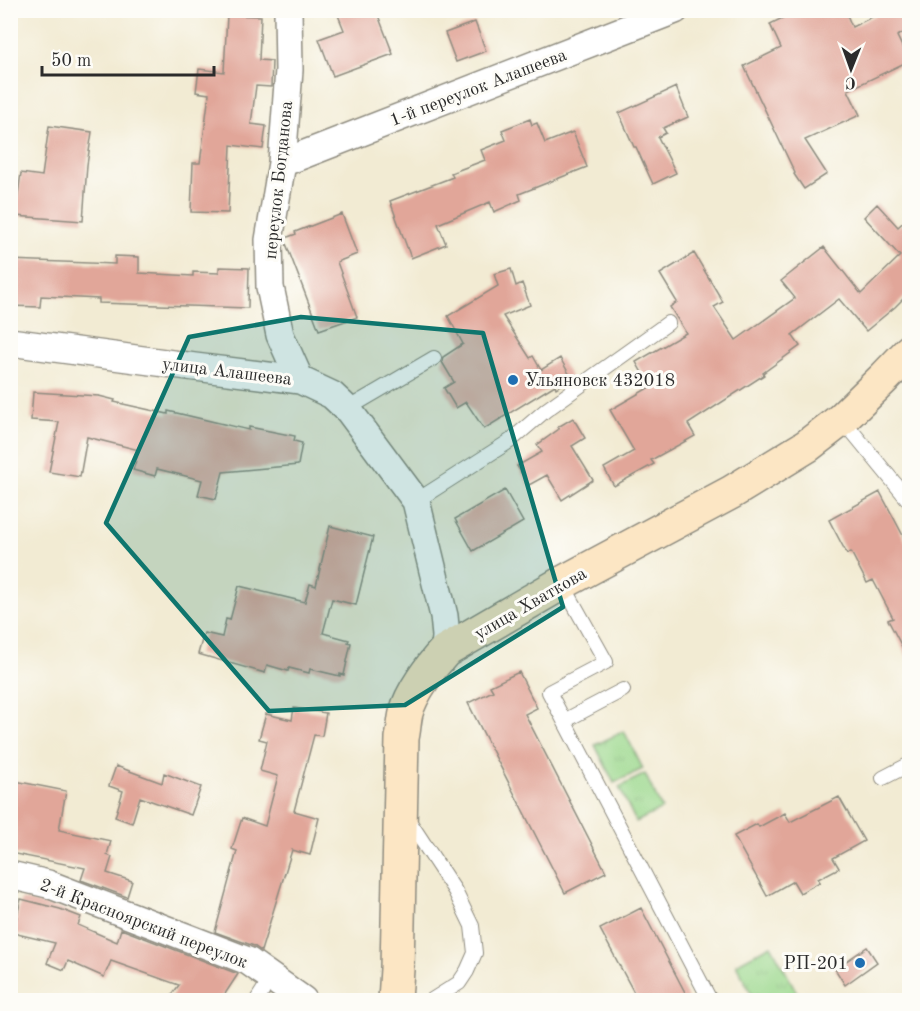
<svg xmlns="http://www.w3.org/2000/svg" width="920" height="1011" font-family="'Old Standard TT',serif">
<defs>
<pattern id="park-tufts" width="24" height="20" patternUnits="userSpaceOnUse" patternTransform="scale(1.5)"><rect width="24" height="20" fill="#9bd88d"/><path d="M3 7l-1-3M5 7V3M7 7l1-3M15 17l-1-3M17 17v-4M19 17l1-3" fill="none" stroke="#86ba7a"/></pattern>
</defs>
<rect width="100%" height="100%" fill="#fdfcf7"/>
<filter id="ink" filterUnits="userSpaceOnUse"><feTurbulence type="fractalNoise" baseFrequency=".0167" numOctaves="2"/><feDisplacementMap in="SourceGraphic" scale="12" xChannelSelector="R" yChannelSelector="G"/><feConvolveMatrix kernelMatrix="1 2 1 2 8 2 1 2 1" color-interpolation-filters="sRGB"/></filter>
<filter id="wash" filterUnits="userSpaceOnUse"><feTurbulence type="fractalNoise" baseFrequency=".008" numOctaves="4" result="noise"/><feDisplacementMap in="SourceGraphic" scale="24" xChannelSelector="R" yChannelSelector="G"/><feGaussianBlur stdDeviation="1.35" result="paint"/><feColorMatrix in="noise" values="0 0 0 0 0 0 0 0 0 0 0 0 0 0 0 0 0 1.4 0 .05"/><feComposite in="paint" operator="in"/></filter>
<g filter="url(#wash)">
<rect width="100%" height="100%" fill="#f2ebd3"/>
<path fill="url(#park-tufts)" stroke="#63825c" stroke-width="1.5" d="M 624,731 L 643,769 L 614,783 L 595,745 Z
M 645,774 L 662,809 L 636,822 L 619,787 Z
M 771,945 L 801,1000 L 762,1000 L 758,994 L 753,997 L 736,964 Z"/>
<g id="blocks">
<path fill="#e1a699" d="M 336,10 L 376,10 L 393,54 L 333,76 L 319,39 L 344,30 Z
M 799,10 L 845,10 L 852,27 L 886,10 L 902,10 L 909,26 L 909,30 L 897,36 L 909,61 L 848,90 L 860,115 L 805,140 L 827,174 L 804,189 L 794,174 L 795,173 L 744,66 L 781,48 L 770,24 Z
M 227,15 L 261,16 L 259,60 L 272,61 L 271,87 L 256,86 L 251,124 L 266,126 L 263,149 L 231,145 L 228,213 L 191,212 L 193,163 L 200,163 L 209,94 L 196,92 L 199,69 L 224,72 Z
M 475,22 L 486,51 L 456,62 L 445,33 Z
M 676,87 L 688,117 L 663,128 L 666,133 L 658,137 L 676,173 L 653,184 L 636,147 L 634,147 L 619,113 Z
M 530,119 L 532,125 L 537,123 L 545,143 L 573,132 L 587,167 L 519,194 L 521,200 L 494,212 L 490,202 L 438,224 L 446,244 L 411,258 L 390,201 L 453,177 L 451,173 L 485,160 L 481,150 L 506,140 L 502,130 Z
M 49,126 L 92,132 L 87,165 L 83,221 L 15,216 L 21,173 L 42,176 Z
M 877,204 L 898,227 L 909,217 L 909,293 L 895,307 L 866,331 L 839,299 L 792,335 L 800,346 L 763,373 L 764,375 L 688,424 L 695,436 L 651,460 L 654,464 L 614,486 L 604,468 L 634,451 L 610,410 L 650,387 L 636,362 L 686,333 L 670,307 L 677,302 L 660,274 L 694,253 L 723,302 L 714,307 L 736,340 L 795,298 L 781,281 L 824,247 L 861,294 L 900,256 L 864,217 Z
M 342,214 L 357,254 L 337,262 L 357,317 L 319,330 L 285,241 L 285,238 L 296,234 L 295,232 Z
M 115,256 L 139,257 L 139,273 L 193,276 L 193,272 L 219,273 L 219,267 L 249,268 L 248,308 L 99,303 L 99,299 L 41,296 L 40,307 L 10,306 L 10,260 L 115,264 Z
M 511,269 L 516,286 L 522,283 L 530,305 L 503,316 L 530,358 L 533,356 L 541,370 L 560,358 L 572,379 L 556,388 L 555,385 L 484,429 L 466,402 L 456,408 L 444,388 L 454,382 L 442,362 L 443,357 L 463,344 L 448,316 L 498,286 L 494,274 Z
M 33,392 L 99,396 L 115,400 L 114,402 L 168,414 L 168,411 L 249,430 L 249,427 L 295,436 L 294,441 L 302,443 L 298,465 L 223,472 L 216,499 L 198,495 L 202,480 L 157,469 L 155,476 L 133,470 L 139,450 L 87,437 L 80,477 L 49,472 L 59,422 L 31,420 Z
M 573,418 L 585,438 L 572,446 L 593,480 L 562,500 L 547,475 L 529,485 L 517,466 L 542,452 L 537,445 L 559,429 L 558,427 Z
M 505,490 L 523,522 L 473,551 L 455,519 Z
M 880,492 L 909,547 L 909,660 L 888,620 L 893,618 L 873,580 L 867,583 L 851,552 L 847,554 L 829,520 Z
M 330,526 L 373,537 L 356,605 L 332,599 L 323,633 L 349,640 L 348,642 L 351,643 L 344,675 L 340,674 L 340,676 L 310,669 L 309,673 L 289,668 L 288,671 L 267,665 L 265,673 L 198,654 L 204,633 L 222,637 L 226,619 L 230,620 L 239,586 L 305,602 L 310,584 L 316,586 Z
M 519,672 L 537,708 L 525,714 L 606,872 L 565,893 L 468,703 L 493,691 L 490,686 Z
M 294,708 L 326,713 L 322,736 L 314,735 L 294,811 L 319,818 L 310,855 L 292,850 L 261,951 L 254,946 L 215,932 L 237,851 L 232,849 L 242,818 L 265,826 L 278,776 L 260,771 L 267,741 L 259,739 L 266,714 L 292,720 Z
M 116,766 L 162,783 L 164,773 L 201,787 L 191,815 L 140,797 L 132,823 L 115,817 L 123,791 L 109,786 Z
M 10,780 L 66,791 L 59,830 L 111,841 L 107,855 L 112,857 L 107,873 L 132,881 L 127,897 L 81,880 L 85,868 L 10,853 Z
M 839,797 L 864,841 L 833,858 L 839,868 L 818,879 L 820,882 L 800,893 L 793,881 L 767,896 L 734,836 L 757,824 L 759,827 L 785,813 L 790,822 Z
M 21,899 L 60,909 L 81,917 L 78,925 L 117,942 L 121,929 L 238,974 L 221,1000 L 168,1000 L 179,985 L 111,961 L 104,977 L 68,961 L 64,970 L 47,963 L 55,943 L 13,933 Z
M 641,908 L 689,1000 L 638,1000 L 600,929 Z
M 867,947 L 877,962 L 845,985 L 835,969 Z"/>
</g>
</g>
<g filter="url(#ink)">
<use href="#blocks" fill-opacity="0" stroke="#8e8b7f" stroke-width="1.5"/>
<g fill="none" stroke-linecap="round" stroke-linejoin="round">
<defs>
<path id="service" d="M 347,409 L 434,358
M 842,419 L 910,502
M 416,501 L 510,441 L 546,410 L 668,323
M 562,583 L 606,662 L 549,692 L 710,1000
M 564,721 L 623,690
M 883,778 L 910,764
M 407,818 L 455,891 L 472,926 L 475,953 L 467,971 L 459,983 L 432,1000
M 257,1000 L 271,978"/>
<path id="minor" d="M 288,10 L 289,70 L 282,163 L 269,240 L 270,287 L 280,335 L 300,380
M 282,163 L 675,10
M 10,342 L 195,367 L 300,380 L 332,395 L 349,411 L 416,501 L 444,616 L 446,636 L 445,651
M 10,875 L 48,884 L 248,961 L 303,1000"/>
<path id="secondary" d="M 395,1000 L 397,969 L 402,738 C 404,730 404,721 406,713 C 411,693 431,666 445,651 L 562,583 L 732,492 L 807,446 L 842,419 L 885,377 L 910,351"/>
</defs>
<use href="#service" stroke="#8e8b7f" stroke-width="16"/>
<use href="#minor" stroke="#8e8b7f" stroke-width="30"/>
<use href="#secondary" stroke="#8e8b7f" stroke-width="36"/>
<use href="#service" stroke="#fff" stroke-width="14"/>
<use href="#minor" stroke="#fff" stroke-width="27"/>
<use href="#secondary" stroke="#fce6c4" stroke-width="33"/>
</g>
</g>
<path fill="#0f766e" fill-opacity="0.2" stroke="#0f766e" stroke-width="4.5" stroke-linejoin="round" d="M 301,317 L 483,333 L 563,607 L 405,705 L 269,711 L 106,523 L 189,337 Z"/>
<g fill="#1f6fb2" stroke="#fdfcf7" stroke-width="2">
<circle cx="513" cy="380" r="6"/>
<circle cx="860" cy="963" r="6"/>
</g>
<g text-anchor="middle" stroke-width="6" stroke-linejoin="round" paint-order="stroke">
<g font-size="18" fill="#2b2b2b" stroke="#fdfcf7">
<text transform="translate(478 87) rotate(-21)" y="6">1-й переулок Алашеева</text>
<text transform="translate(278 180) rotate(-84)" y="6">переулок Богданова</text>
<text transform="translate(227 371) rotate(7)" y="6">улица Алашеева</text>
<text transform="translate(530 603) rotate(-30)" y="6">улица Хваткова</text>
<text transform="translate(144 923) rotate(21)" y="6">2-й Красноярский переулок</text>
</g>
<g font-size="18" fill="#2b2b2b" stroke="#fdfcf7" text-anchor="start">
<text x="525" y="386">Ульяновск 432018</text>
<text x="848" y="969" text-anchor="end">РП-201</text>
</g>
</g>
<rect width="920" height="1011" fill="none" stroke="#fdfcf7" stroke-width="36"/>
<g transform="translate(851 69) rotate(181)" stroke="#fdfcf7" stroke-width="4.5" paint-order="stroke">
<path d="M0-4.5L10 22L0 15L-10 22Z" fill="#2b2b2b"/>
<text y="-9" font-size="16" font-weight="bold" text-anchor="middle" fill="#2b2b2b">С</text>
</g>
<path d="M42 66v9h172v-9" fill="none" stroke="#2b2b2b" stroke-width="3"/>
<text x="51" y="66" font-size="18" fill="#2b2b2b" stroke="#fdfcf7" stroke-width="4.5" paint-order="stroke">50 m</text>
</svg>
